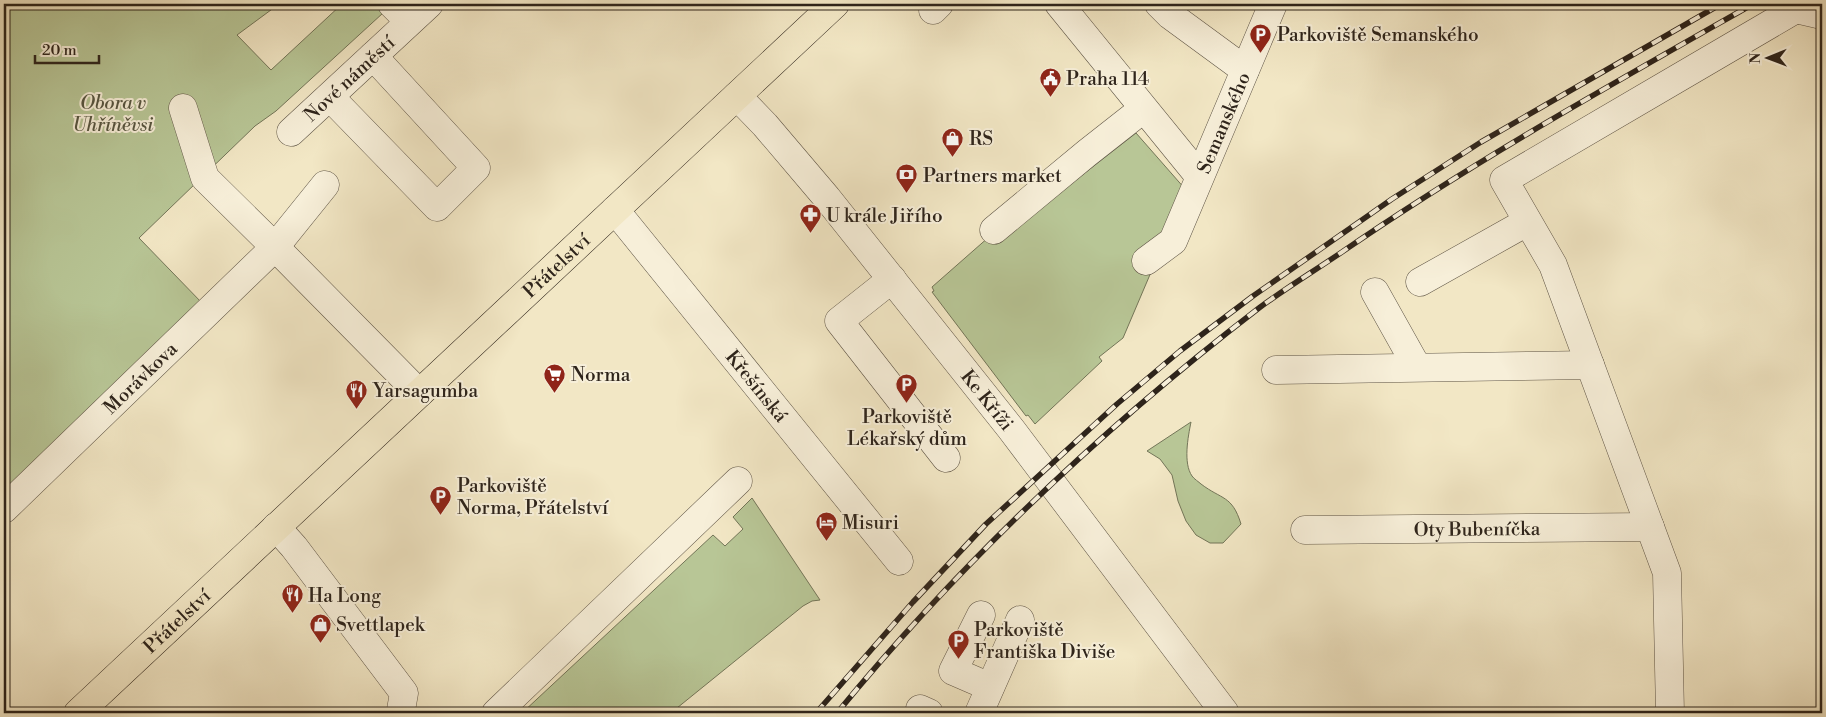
<svg xmlns="http://www.w3.org/2000/svg" width="1826" height="717" font-family="'Libre Bodoni',serif">
<rect width="100%" height="100%" fill="#f2e7c5"/>
<filter id="stains"><feTurbulence type="fractalNoise" baseFrequency=".004" numOctaves="4"/><feColorMatrix values="0 0 0 0 .2 0 0 0 0 .09 0 0 0 0 .02 0 0 0 .5 -.17"/></filter>
<radialGradient id="worn" r=".72"><stop offset=".6" stop-color="#630" stop-opacity="0"/><stop offset="1" stop-color="#630" stop-opacity=".3"/></radialGradient>
<path fill="#b8c696" stroke="#737558" d="M 4,4 L 279,4 L 237,35 L 271,70 L 342,4 L 374,4 L 383,13 L 276,111 L 255,126 L 139,238 L 203,304 L 4,496 Z
M 1136,133 L 1186,190 L 1123,338 L 1099,357 L 1102,361 L 1035,424 L 1028,415 L 1026,416 L 932,292 L 934,291 L 932,287 L 998,229 L 1004,236 Z
M 1191,422 C 1188,437 1183,463 1192,476 C 1194,479 1199,482 1201,484 C 1222,500 1232,495 1241,524 L 1223,543 L 1210,543 L 1196,535 L 1186,521 L 1178,501 L 1172,475 L 1160,459 L 1147,451 Z
M 752,498 L 820,600 L 812,601 L 803,606 L 677,708 L 673,713 L 522,713 L 713,535 L 725,546 L 743,529 L 733,517 Z"/>
<g fill="none" stroke-linecap="round" stroke-linejoin="round">
<defs>
<g id="minor">
<path d="M 392,4 L 409,21"/>
<path d="M 1059,4 L 1199,176"/>
<path d="M 1159,4 L 1170,15 L 1245,70"/>
<path d="M 933,10 L 939,4"/>
<path id="s1" d="M 737,96 L 765,125 L 827,198 L 1011,429 L 1225,713"/>
<path d="M 330,97 L 437,207 L 476,168 L 373,56"/>
<path d="M 183,108 L 205,178 L 275,247 L 325,185"/>
<path id="s2" d="M 291,132 L 429,4"/>
<path id="s3" d="M 615,210 L 899,561"/>
<path d="M 994,230 L 1087,153 L 1143,109"/>
<path id="s4" d="M 1146,261 L 1173,241 L 1273,4"/>
<path d="M 892,279 L 839,321 L 946,458"/>
<path d="M 1420,282 L 1527,222"/>
<path d="M 1375,292 L 1417,367"/>
<path d="M 1276,370 L 1590,365"/>
<path id="s5" d="M 4,509 L 275,247 L 419,393"/>
<path d="M 276,527 L 294,547 L 404,693 L 401,710 L 402,713"/>
<path id="s6" d="M 1305,530 L 1650,527"/>
<path d="M 981,615 L 953,671 L 990,687"/>
<path d="M 920,709 L 929,713"/>
<path d="M 496,713 L 738,481"/>
<path d="M 979,713 L 1020,620"/>
<path d="M 1670,713 L 1667,573 L 1553,265 L 1504,180 L 1796,9 L 1822,15"/>
</g>
<g id="major">
<path id="s7" d="M 78,713 L 835,4"/>
</g>
</defs>
<use href="#minor" stroke="#5f5546" stroke-width="29"/>
<use href="#major" stroke="#2e241b" stroke-width="29"/>
<use href="#minor" stroke="#f7efd9" stroke-width="28"/>
<use href="#major" stroke="#f2e7c5" stroke-width="28"/>
<defs>
<path id="rail" d="M 816,713 L 913,602 L 986,524 L 1117,404 L 1180,351 L 1253,296 L 1392,199 L 1481,142 L 1721,4
M 837,713 C 961,562 1104,427 1259,308 C 1286,288 1314,271 1342,252 C 1474,161 1614,83 1753,4"/>
</defs>
<use href="#rail" stroke="#2e241b" stroke-width="5.5"/>
<use href="#rail" stroke="#f7efd9" stroke-width="4" stroke-dasharray="11" stroke-linecap="butt"/>
</g>
<defs>
<symbol id="parking-pin" viewBox="-11 -11 22 30"><path d="M0 17L-7.5 6A9.5 9.5 0 1 1 7.5 6Z" fill="#8f2418" stroke="#f7efd9"/><path d="M-3.5-5.5H1a3.5 3.5 0 0 1 0 7H-1V5.5H-3.5ZM-1-3.4V-.6H.8a1.4 1.4 0 0 0 0-2.8Z" fill="#fff"/></symbol>
<symbol id="civic-pin" viewBox="-11 -11 22 30"><path d="M0 17L-7.5 6A9.5 9.5 0 1 1 7.5 6Z" fill="#8f2418" stroke="#f7efd9"/><path d="M-.6-6.5H3V-4.5H.6V-3L4-1V1h2V6H-6V1h2V-1L-.6-3ZM-1.2 2.5V6h2.4V2.5Z" fill="#fff"/></symbol>
<symbol id="shop-pin" viewBox="-11 -11 22 30"><path d="M0 17L-7.5 6A9.5 9.5 0 1 1 7.5 6Z" fill="#8f2418" stroke="#f7efd9"/><path d="M-5-2.5h2.3a2.7 3.5 0 0 1 5.4 0H5L5.5 6h-11ZM-1.5-2.5h3a1.5 2.3 0 0 0-3 0Z" fill="#fff"/></symbol>
<symbol id="bank-pin" viewBox="-11 -11 22 30"><path d="M0 17L-7.5 6A9.5 9.5 0 1 1 7.5 6Z" fill="#8f2418" stroke="#f7efd9"/><path d="M-6-4H6V4H-6ZM0-2.3a2.3 2.3 0 1 0 0 4.6a2.3 2.3 0 1 0 0-4.6Z" fill="#fff"/></symbol>
<symbol id="pharmacy-pin" viewBox="-11 -11 22 30"><path d="M0 17L-7.5 6A9.5 9.5 0 1 1 7.5 6Z" fill="#8f2418" stroke="#f7efd9"/><path d="M-2-6h4v4h4v4h-4v4h-4v-4h-4v-4h4Z" fill="#fff"/></symbol>
<symbol id="supermarket-pin" viewBox="-11 -11 22 30"><path d="M0 17L-7.5 6A9.5 9.5 0 1 1 7.5 6Z" fill="#8f2418" stroke="#f7efd9"/><path d="M-6-5.5h2.5l.6 2H6L4.5 2H-2.5L-4.4-4H-6ZM-1.5 3.2a1.3 1.3 0 1 0 .1 0ZM3 3.2a1.3 1.3 0 1 0 .1 0Z" fill="#fff"/></symbol>
<symbol id="restaurant-pin" viewBox="-11 -11 22 30"><path d="M0 17L-7.5 6A9.5 9.5 0 1 1 7.5 6Z" fill="#8f2418" stroke="#f7efd9"/><path d="M-5-6h1v4h1v-4h1v4h1v-4h1v5L-1.5 .5V6h-2V.5L-5-1ZM5-6V6H3V1.5H1.5Q1.5-4 5-6Z" fill="#fff"/></symbol>
<symbol id="hotel-pin" viewBox="-11 -11 22 30"><path d="M0 17L-7.5 6A9.5 9.5 0 1 1 7.5 6Z" fill="#8f2418" stroke="#f7efd9"/><path d="M-6-4.5h1.5V1H6V5H4.5V3h-9V5H-6ZM-4 0a1.8 1.8 0 1 1 3.6 0ZM.5 0V-2.5h3Q6-2.5 6 0Z" fill="#fff"/></symbol>
</defs>
<g fill-rule="evenodd">
<use href="#parking-pin" x="1248" y="22" width="25" height="34"/>
<use href="#civic-pin" x="1038" y="66" width="25" height="34"/>
<use href="#shop-pin" x="940" y="126" width="25" height="34"/>
<use href="#bank-pin" x="894" y="162" width="25" height="34"/>
<use href="#pharmacy-pin" x="798" y="202" width="25" height="34"/>
<use href="#supermarket-pin" x="542" y="362" width="25" height="34"/>
<use href="#parking-pin" x="894" y="372" width="25" height="34"/>
<use href="#restaurant-pin" x="344" y="378" width="25" height="34"/>
<use href="#parking-pin" x="428" y="484" width="25" height="34"/>
<use href="#hotel-pin" x="814" y="510" width="25" height="34"/>
<use href="#restaurant-pin" x="280" y="582" width="25" height="34"/>
<use href="#shop-pin" x="308" y="612" width="25" height="34"/>
<use href="#parking-pin" x="946" y="628" width="25" height="34"/>
</g>
<g text-anchor="middle" stroke-width="4" stroke-linejoin="round" paint-order="stroke">
<g font-size="19" fill="#2e241b" stroke="#f7efd9" text-anchor="start">
<text x="1277" y="41">Parkoviště Semanského</text>
<text x="1066" y="85">Praha 114</text>
<text x="969" y="145">RS</text>
<text x="923" y="182">Partners market</text>
<text x="826" y="222">U krále Jiřího</text>
<text x="571" y="381">Norma</text>
<text x="373" y="397">Yarsagumba</text>
<text x="907" y="423" text-anchor="middle">Parkoviště<tspan x="907" dy="22">Lékařský dům</tspan></text>
<text x="457" y="492">Parkoviště<tspan x="457" dy="22">Norma, Přátelství</tspan></text>
<text x="842" y="529">Misuri</text>
<text x="308" y="602">Ha Long</text>
<text x="336" y="631">Svettlapek</text>
<text x="974" y="636">Parkoviště<tspan x="974" dy="22">Františka Diviše</tspan></text>
</g>
<g font-size="19" fill="#2e241b" stroke="#f7efd9">
<text dy="7" stroke="none"><textPath href="#s2" startOffset="79">Nové náměstí</textPath></text>
<text dy="7" stroke="none"><textPath href="#s4" startOffset="162">Semanského</textPath></text>
<text dy="7" stroke="none"><textPath href="#s7" startOffset="655">Přátelství</textPath></text>
<text dy="7" stroke="none"><textPath href="#s5" startOffset="189">Morávkova</textPath></text>
<text dy="7" stroke="none"><textPath href="#s3" startOffset="226">Křešínská</textPath></text>
<text dy="7" stroke="none"><textPath href="#s1" startOffset="394">Ke Kříži</textPath></text>
<text dy="7" stroke="none"><textPath href="#s6" startOffset="172">Oty Bubeníčka</textPath></text>
<text dy="7" stroke="none"><textPath href="#s7" startOffset="135">Přátelství</textPath></text>
</g>
<g font-size="19" font-style="italic" fill="#575540" stroke="#f7efd9">
<text x="113" y="109">Obora v<tspan x="113" dy="22">Uhříněvsi</tspan></text>
</g>
</g>
<rect width="1826" height="717" fill="none" stroke="#f2e7c5" stroke-width="20"/>
<rect x="5" y="5" width="1816" height="707" fill="none" stroke="#2e241b" stroke-width="2.5"/>
<rect x="10" y="10" width="1806" height="697" fill="none" stroke="#2e241b"/>
<g transform="translate(1768 58) rotate(269)" stroke="#f7efd9" stroke-width="4" paint-order="stroke">
<path d="M0-4L9 19L0 12L-9 19Z" fill="#2e241b"/>
<text y="-8" font-size="14" font-weight="bold" text-anchor="middle" fill="#2e241b">N</text>
</g>
<path d="M35 55v8h64v-8" fill="none" stroke="#2e241b" stroke-width="2.5"/>
<text x="42" y="55" font-size="15" fill="#2e241b" stroke="#f7efd9" stroke-width="4" paint-order="stroke">20 m</text>
<rect width="100%" height="100%" filter="url(#stains)"/>
<rect width="100%" height="100%" fill="url(#worn)"/>
</svg>
